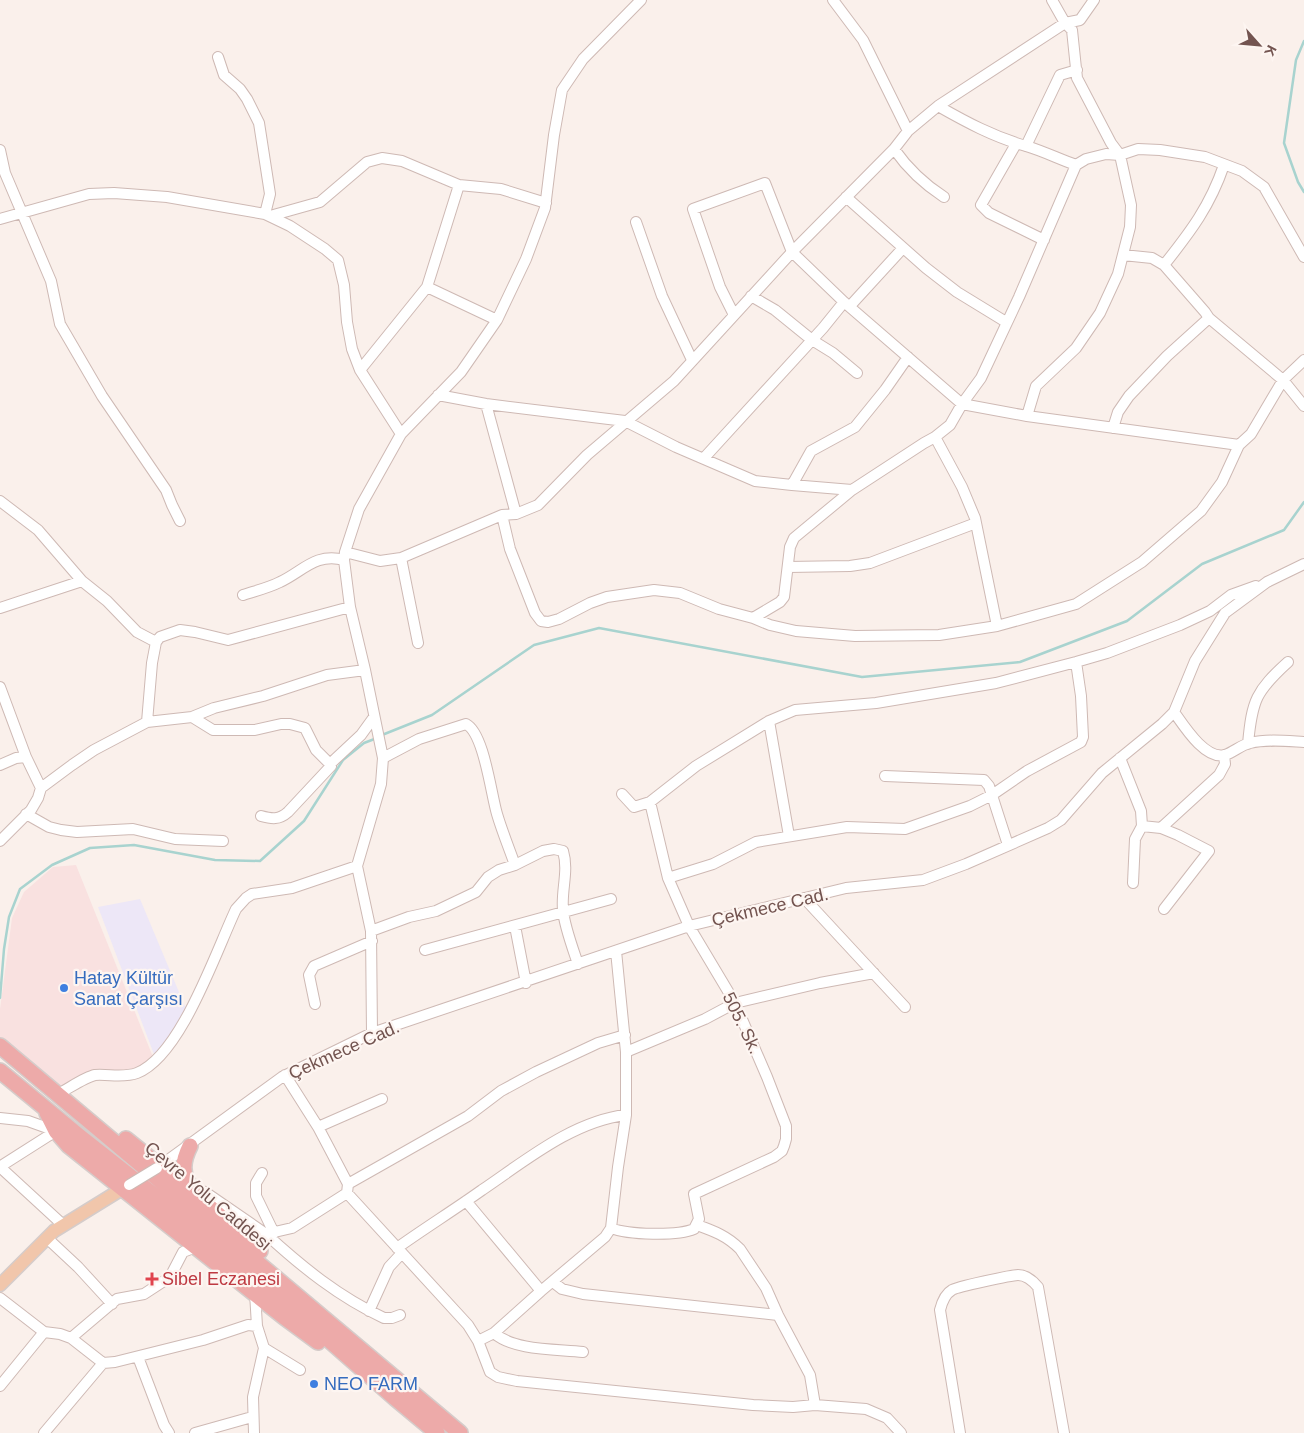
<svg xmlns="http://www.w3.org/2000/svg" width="1304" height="1433" font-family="Helvetica,sans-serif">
<rect width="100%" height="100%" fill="#faf0eb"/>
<path fill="#f9e1e0" d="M 76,865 L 153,1057 L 134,1070 L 92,1072 L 59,1091 L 0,1043 L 0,1009 L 12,918 L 24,892 L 53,867 Z"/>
<path fill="#ede7f7" d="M 140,899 L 189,1016 L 155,1057 L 98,907 Z"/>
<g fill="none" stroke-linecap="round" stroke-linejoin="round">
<path stroke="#a8d3cf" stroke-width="2.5" d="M 1304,41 L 1296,60 L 1284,143 L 1298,182 L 1304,192
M 382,735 L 432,715 L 534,645 L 599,628 L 862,677 L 1020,662 L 1127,621 L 1202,564 L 1284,530 L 1304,502
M 0,998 L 4,949 L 9,917 L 20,889 L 52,865 L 90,848 L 134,845 L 215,860 L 260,861 L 304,821 L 343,760 L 364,743 L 377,738"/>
<defs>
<path id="minor" d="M 833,0 L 863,40 L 908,131
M 218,57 L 224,75 L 240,89 L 247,99 L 259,123 L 270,194 L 265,214
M 938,106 C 966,122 994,137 1026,146 C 1043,151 1059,159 1076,165 L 1086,159 L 1106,154 L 1120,155 L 1138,149 L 1160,150 L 1205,157 L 1242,171 L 1264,187 L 1304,257
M 1016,144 L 981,205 L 989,213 L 1044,240
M 1026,146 L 1060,75 L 1077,70
M 894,149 C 908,169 924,184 944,197
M 0,150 L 5,173 L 51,281 L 60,324 L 102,396 L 166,490 L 172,505 L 180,521
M 846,197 L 926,268 L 957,292 L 1006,322
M 270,216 L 320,202 L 367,162 L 382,158 L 402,161 L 459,185 L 501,189 L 546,203
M 0,219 L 89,194 L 114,193 L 167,197 L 265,214 L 290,226 L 325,249 L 338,260 L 344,285 L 347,322 L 352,349 L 360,370 L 401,434
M 636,222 L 662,296 L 692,360
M 1123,255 L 1152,258 L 1164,265 L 1205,312 L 1209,318 L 1283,380 L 1304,406
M 1164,265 C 1191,231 1210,206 1224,165
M 427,287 L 497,320
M 751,296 L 775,310 L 812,340 L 833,353 L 857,373
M 850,306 L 903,248
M 734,315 L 720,287 L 693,209 L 765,183 L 792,252 L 844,302 L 962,404 L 1027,416 L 1036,386 L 1076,348 L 1100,313 L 1118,274 L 1130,227 L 1131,205 L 1120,155 L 1111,143 L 1077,78 L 1072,30 L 1065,23 L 1052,0
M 360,370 L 427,287 L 459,185
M 438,395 L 486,404 L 625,421 L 676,447 L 755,481 L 792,485 L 852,490 L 924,443 L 935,437 L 950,425 L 962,404 L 981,378 L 1019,297 L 1076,165
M 486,404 L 516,514
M 1027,416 L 1239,445
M 1113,428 L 1118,412 L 1129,396 L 1167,356 L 1209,318
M 935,437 L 962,487 L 975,518 L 997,626
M 704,458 L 823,328 L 844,302
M 792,485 L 811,451 L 855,427 L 885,390 L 908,357
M 0,501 L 38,530 L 82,581 L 107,601 L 137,632 L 156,642
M 502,515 L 510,549 L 535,613 L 541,621 L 548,622 L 559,619 L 590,603 L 607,597 L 654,590 L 680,593 L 719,609 L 753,618 L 770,625 L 796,631 L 855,636 L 939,635 L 997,626 L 1076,604 L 1142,562 L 1201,511 L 1222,482 L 1239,445 L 1251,434 L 1283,380 L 1304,360
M 345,552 L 380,561 L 401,558 L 502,515 L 516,514 L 538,505 L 587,455 L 674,381 L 792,252 L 894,149 L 908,131 L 938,106 L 1065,23 L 1080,20 L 1094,0
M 401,558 L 418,643
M 788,567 L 850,566 L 870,563 L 976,523
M 243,595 C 255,591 268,588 280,582 C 302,572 316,552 344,560
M 0,608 L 82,581
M 753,618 L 780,602 L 784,597 L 790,547 L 794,538 L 852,490
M 0,687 L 26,757
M 1174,712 C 1184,726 1205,760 1225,755 C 1234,752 1241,745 1250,743 C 1267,739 1286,741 1304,742
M 192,717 L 213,730 L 255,730 L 281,724 L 290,724 L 305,728 L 316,750 L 330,764
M 769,721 L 789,836
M 147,722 L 152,663 L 156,642 L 160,637 L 180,630 L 195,632 L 228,640 L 350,607
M 1248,744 C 1252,700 1256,691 1288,662
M 383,758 L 419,739 L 466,724 C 484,733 491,794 497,814 C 502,831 509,848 515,865
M 1120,758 L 1141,811 L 1142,826 L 1161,828 L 1178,835 L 1209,851 L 1164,909
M 0,765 L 16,758 L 26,757 L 41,788
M 885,776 L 984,780 L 989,786 L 1008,845
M 622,794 L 634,807 L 650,802 L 696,766 L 769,721 L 795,710 L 876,703 L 996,683 L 1076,662 L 1107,653 L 1180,625 L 1210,611 L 1231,595 L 1256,586
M 26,814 L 49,827 L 61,830 L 77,832 L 133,829 L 175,839 L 223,841
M 261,816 C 272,819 279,820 288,812 L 331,766 L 330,764 L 361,735 L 374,717
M 1161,828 L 1219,775 L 1225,764 L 1224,755
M 0,841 L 31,810 L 38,798 L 41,788 L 72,765 L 94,750 L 147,722 L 192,717 L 214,708 L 263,696 L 327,675 L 365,670
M 668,878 L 713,864 L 756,842 L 847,827 L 905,829 L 970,806 L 992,795 L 1027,771 L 1081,742 L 1083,737 L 1081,696 L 1076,662
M 1133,883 L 1135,839 L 1142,826
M 804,898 L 905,1007
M 515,926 L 526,983
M 371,931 L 409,917 L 436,911 L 476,892 L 488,877 L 499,870 L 515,865 L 543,851 L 554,849 L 563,851 C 569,871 561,890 563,910 C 564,925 573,949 578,964
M 425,950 L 611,899
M 315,1004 L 309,975 L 314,966 L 372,941
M 372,1033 L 371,931 L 357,866 L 381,784 L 383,758 L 365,670 L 350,607 L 344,560 L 345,552 L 359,509 L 401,434 L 461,372 L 497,320 L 526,259 L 545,208 L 554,135 L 562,90 L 583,59 L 641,0
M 626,1052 L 705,1019 L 735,1003 L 820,983 L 874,973
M 285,1075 L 318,1127 L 348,1184
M 58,1094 C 68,1089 85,1077 95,1075 C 109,1074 124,1078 137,1073 C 181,1056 216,951 236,909 L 246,898 L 252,894 L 292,888 L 357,866
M 0,1118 L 28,1121 L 56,1131
M 318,1127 L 382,1099
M 1,1166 L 56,1131
M 0,1167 L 62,1224
M 157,1168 L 282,1077 L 372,1033 L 689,926 L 846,888 L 923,880 L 966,864 L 1048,828 L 1061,820 L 1102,773 L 1162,724 L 1174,712 L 1195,661 L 1225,613 L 1267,582 L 1304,564
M 262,1173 L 256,1183 L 256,1196 L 274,1233
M 347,1193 L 468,1325 L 478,1341 L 490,1372 L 498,1377 L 517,1381 L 753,1405 L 793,1407 L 815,1405 L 866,1409 L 887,1418 L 901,1433
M 199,1198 L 205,1192 L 266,1234 L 292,1228 L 347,1193 L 348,1184 L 468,1116 L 501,1091 L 536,1072 L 598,1043 L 625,1035
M 466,1201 L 541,1291
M 697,1225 C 714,1231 727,1236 740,1249 L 766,1288 L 778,1315 L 810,1375 L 815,1405
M 611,1228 C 628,1235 678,1236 694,1229 L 699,1219 L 694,1194 L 774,1157 L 782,1151 L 784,1146 L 786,1139 L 786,1126 L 767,1077 L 735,1003 L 689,926 L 668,878 L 650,802
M 266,1234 C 302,1267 339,1297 384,1318 L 392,1318 L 400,1315
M 48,1239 L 78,1267 L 112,1304
M 397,1248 C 425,1228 454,1210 482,1190 C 525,1161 573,1121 626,1115
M 553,1282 L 562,1289 L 583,1294 L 778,1315
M 0,1298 L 44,1332 L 60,1334 L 71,1338 L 103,1363
M 369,1311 L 389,1267 L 402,1253
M 494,1333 C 514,1351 557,1349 583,1352
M 71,1338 L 117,1299 L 144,1294 L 170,1277 L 183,1252 L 196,1247
M 478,1341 L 494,1333 L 541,1291 L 605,1237 L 611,1228 L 618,1167 L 626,1115 L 626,1052 L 616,951
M 264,1348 L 300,1370
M 138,1357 L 164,1425 L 169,1433
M 0,1386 L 44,1332
M 44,1433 L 103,1363 L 115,1362 L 203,1340 L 248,1325 L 257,1326
M 195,1433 L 252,1417
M 254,1433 L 253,1397 L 264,1348 L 257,1326 L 255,1293
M 960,1433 L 940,1310 C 942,1302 945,1294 952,1290 C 956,1287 1012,1275 1018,1275 C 1026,1275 1033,1281 1038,1287 L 1064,1433"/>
<path id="major" d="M 0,1285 L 54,1231 L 122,1189"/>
<path id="highway" d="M 0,1046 L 460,1433
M 0,1071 L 79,1136 L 254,1274 L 395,1398 L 437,1433
M 47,1113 L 56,1131 L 69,1146 L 284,1317 L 318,1342
M 126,1139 L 199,1198 L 260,1251
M 190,1146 C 182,1162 181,1174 192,1189"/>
</defs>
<use href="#minor" stroke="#ceb9b4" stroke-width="12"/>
<use href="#major" stroke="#d5ccca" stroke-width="15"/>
<use href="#highway" stroke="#d5ccca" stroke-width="18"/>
<use href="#minor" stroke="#fff" stroke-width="10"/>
<use href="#major" stroke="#f1c6ab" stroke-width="12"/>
<use href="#highway" stroke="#edaaa9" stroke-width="15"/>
<defs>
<path id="minor-bridge" d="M 129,1185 L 157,1168"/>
</defs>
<use href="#minor-bridge" stroke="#ceb9b4" stroke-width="12" stroke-linecap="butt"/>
<use href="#minor-bridge" stroke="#fff" stroke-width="10"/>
</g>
<g fill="#3f7fe0" stroke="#fdf5f1" stroke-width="2">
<circle cx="64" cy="988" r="5"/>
<circle cx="314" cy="1384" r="5"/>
</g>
<path fill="#e0444e" stroke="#fdf5f1" stroke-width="2" d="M149.5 1271.5h5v5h5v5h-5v5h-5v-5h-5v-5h5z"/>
<g text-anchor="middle" stroke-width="4.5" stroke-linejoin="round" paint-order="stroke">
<g font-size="18" fill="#735450" stroke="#fdf5f1">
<text transform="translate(770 907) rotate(-13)" y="6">Çekmece Cad.</text>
<text transform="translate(742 1023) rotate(64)" y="6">505. Sk.</text>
<text transform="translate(344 1050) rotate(-24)" y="6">Çekmece Cad.</text>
<text transform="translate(208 1196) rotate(40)" y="6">Çevre Yolu Caddesi</text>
</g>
<g font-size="18" fill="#366cbe" stroke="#fdf5f1" text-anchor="start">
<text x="74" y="984">Hatay Kültür<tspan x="74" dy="21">Sanat Çarşısı</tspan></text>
<text x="324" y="1390">NEO FARM</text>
</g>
<g font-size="18" fill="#be3a42" stroke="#fdf5f1" text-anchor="start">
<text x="162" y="1285">Sibel Eczanesi</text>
</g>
</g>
<g transform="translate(1259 45) rotate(117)" stroke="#fdf5f1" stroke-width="4" paint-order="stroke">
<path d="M0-4L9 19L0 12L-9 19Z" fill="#735450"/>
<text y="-8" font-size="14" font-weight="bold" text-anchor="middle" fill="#735450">K</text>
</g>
</svg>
